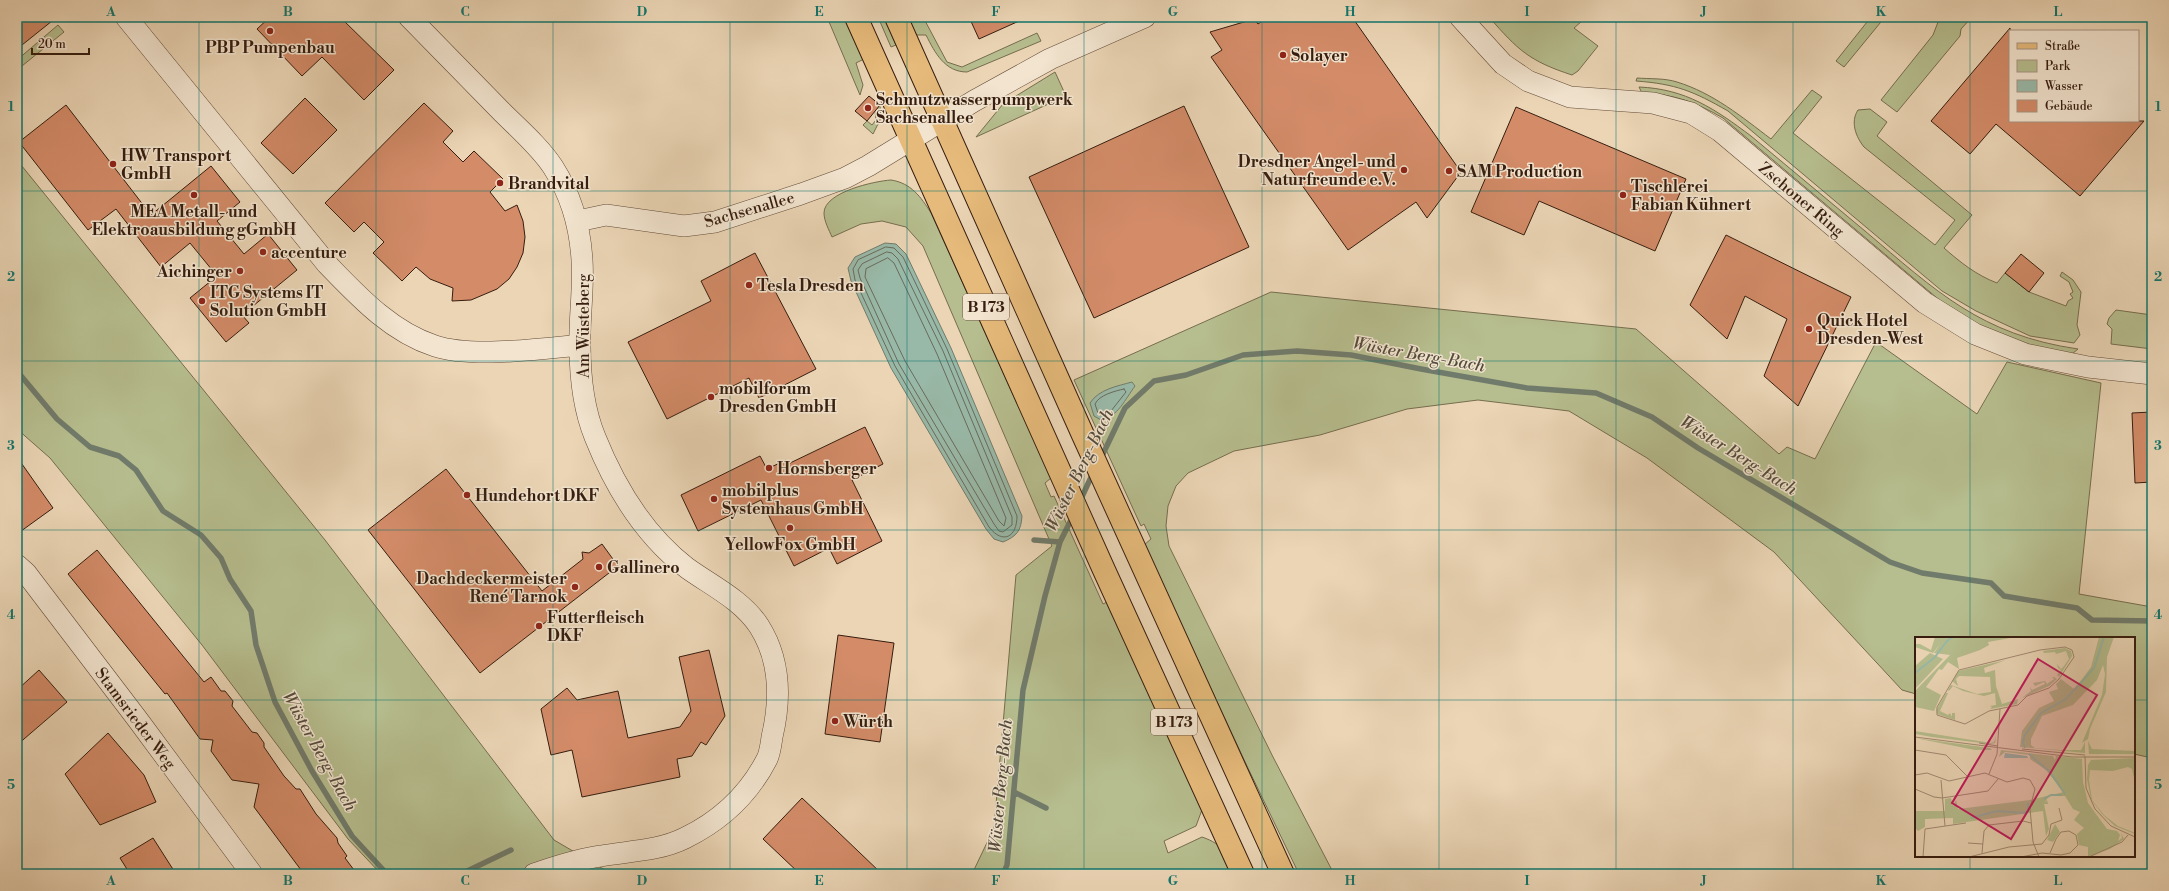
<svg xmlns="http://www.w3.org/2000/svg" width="2169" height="891" font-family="'Libre Bodoni',serif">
<rect width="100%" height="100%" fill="#ebd5b5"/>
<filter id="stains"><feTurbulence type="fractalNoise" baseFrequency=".005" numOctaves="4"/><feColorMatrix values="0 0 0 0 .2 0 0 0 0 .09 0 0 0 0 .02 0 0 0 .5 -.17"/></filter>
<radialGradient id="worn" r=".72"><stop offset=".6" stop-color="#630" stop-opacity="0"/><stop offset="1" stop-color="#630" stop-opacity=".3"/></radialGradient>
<path fill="#b6bd8e" stroke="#766d4e" d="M 827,17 L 845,17 L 864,59 L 856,63 L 863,85 L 860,95 Z
M 878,17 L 884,17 L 896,45 L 891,47 Z
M 907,17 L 923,17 L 947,62 L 962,67 L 1037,33 L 1041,41 L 967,72 C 945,72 935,53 926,35 L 915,35 Z
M 1489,17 L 1577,17 L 1582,21 L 1574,28 L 1598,46 L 1578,71 L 1572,75 C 1529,61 1518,50 1489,17 Z
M 1871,17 L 1885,17 L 1844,67 L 1836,61 Z
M 1940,17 L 1972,17 L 1961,29 L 1960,36 L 1897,112 L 1881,100 L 1933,35 Z
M 58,25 L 64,32 L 17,70 L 17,60 Z
M 1055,72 L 1066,96 L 976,137 L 1003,104 Z
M 1637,78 C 1649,79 1665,78 1677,82 C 1713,93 1742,117 1771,139 L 1812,90 L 1822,97 L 1793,133 L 1935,245 L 1955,220 L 1864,147 C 1856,137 1850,122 1858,110 L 1870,109 L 1887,122 L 1877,136 L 1972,215 L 1944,248 C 1960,262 1976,275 1997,283 L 2005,273 L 2029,292 L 2066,306 L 2068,301 L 2073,298 L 2070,294 L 2073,292 L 2069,282 L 2060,276 L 2062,272 L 2073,280 L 2081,292 L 2077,325 L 2080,335 L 2074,343 L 2030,336 L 1976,311 L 1942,291 L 1728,111 C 1693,91 1676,84 1636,81 Z
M 1639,87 C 1686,89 1715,109 1751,136 C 1789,168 1827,199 1865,231 C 1936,291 1981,335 2078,349 L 2072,354 C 2044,349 2014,342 1989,330 C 1973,322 1958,312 1943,303 L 1723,118 C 1695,102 1674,94 1642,93 Z
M 880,105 L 881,118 L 873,134 L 863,125 L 867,121 L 872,125 L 876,120 L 875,111 Z
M 17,160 L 325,540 L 554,840 L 612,874 L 381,874 L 348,839 L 202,645 L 50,458 L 17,429 Z
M 891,180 C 911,183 921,197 931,213 L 1051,478 L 1045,483 L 1051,497 L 1054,496 L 1103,604 L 1107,602 L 1203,807 L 1196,826 L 1164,841 L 1168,853 L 1202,837 C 1225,845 1224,853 1230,874 L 972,874 L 994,828 L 1016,575 L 1052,546 L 923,246 L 906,227 L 882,221 L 861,224 L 832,237 C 829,230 824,221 824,213 C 824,192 875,181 891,180 Z
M 1271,292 L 1636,329 L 1779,454 L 1787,447 L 1815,459 L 1876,342 L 1977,414 L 2007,362 L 2101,383 L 2079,594 L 2152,607 L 2152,758 L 2134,754 L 2134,638 L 1916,638 L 1916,694 L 1902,690 L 1774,552 L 1647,458 L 1569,411 L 1478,400 L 1407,409 L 1320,435 L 1234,451 L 1188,473 L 1176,486 L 1168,506 L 1166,526 L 1169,546 L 1273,757 L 1334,874 L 1299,874 L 1247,766 L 1144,545 L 1151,539 L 1144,524 L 1141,526 L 1074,380 Z
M 2116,310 L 2152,315 L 2152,349 L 2111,344 L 2112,329 L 2107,324 L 2109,318 Z"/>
<path fill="#99b9a8" stroke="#717b6b" d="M 885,243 L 896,244 L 906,254 L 951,348 L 1022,516 C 1021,531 1017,536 1003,542 L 994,539 L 986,529 L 891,368 L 851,281 L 848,268 L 855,257 Z
M 1132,382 L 1135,386 C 1126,398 1117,418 1101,420 L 1094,416 L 1090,403 C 1099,389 1118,386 1132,382 Z"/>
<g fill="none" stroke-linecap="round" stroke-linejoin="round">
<path stroke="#686b5c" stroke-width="1" d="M 886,247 L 894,248 L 903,257 L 947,349 L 1017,516 C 1017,537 1003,545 989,527 L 895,366 L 855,280 L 853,269 L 858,260 Z
M 887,252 L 892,253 L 898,259 L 943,351 L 1012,517 L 1012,525 L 1003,532 L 999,531 L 994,524 L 899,364 L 860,278 L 858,270 L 862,264 Z
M 888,258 L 894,263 L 937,354 L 1006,518 L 1004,526 L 999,521 L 905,361 L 865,277 L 866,269 Z
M 1124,389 L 1126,392 L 1111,411 L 1106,415 L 1098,413 L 1095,404 C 1099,395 1115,391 1124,389 Z"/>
<path stroke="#717b6b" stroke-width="5.5" d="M 17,371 L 57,419 L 90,447 L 119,456 L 136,470 L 163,511 L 201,535 L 221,558 L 230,579 L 251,611 L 256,645 L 275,702 L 312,771 L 352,836 L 387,874
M 1101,458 L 1125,408 L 1154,381 L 1186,375 L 1243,355 L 1297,351 L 1351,355 L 1421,369 L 1527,388 L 1596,393 L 1652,417 L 1698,448 L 1890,562 L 1922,573 L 1991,583 L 2004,596 L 2077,608 L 2092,620 L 2152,621
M 1080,501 L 1093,473
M 1034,540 L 1060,542
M 1014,792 L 1046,808
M 461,874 L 511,850
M 1003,874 L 1007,865 L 1023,690 L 1045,596 L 1060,542 L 1073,516"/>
</g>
<path fill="#d38b68" stroke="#361d0f" d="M 17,17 L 57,17 L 17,49 Z
M 270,17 L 340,17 L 394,70 L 364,100 L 322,57 L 302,76 L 257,29 Z
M 969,17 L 1028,17 L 979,39 Z
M 1268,17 L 1352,17 L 1461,172 L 1427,218 L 1416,202 L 1348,250 L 1211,57 L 1222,50 L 1210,32 L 1254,19 L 1258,24 Z
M 2010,28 L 2010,121 L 2144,121 L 2080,196 L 1996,124 L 1970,154 L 1931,121 Z
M 869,96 L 880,105 L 867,121 L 855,111 Z
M 305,98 L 337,130 L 293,174 L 261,143 Z
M 424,103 L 453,131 L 443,142 L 463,162 L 474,151 L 503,179 L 490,192 L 505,211 L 517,205 L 523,221 L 525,237 L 523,253 L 517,267 L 509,279 L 497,289 L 471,300 L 452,301 L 453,288 L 430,279 L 416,267 L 402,281 L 373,253 L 384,242 L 364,222 L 354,232 L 325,203 Z
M 66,105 L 151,215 L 211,166 L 240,202 L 217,221 L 244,254 L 268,234 L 297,270 L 242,315 L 249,323 L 226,342 L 190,298 L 217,276 L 190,243 L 161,267 L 116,209 L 88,230 L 19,142 Z
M 1184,106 L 1249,247 L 1094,318 L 1029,177 Z
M 1516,107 L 1686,179 L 1655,251 L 1539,201 L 1524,235 L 1471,212 Z
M 1726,235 L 1851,297 L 1798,406 L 1764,376 L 1787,319 L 1745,296 L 1727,339 L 1690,305 Z
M 755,253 L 816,369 L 759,398 L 749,378 L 667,419 L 628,342 L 711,301 L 701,281 Z
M 2021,254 L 2044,273 L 2029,292 L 2005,273 Z
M 2152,412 L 2152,482 L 2135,483 L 2132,413 Z
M 865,427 L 883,464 L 852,480 L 882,541 L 837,564 L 829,548 L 794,566 L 761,500 L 698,531 L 681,495 L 760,456 L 767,469 L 786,460 L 788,464 Z
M 17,457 L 53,508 L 17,534 Z
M 446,469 L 542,591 L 583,559 L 582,552 L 589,553 L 602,544 L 618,566 L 480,673 L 368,530 Z
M 97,550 L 204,682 L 211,677 L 221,691 L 225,691 L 233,701 L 232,706 L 252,732 L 257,733 L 264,743 L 264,747 L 284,776 L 296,789 L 300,789 L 316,814 L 337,838 L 338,843 L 347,856 L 345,858 L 357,874 L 304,874 L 254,807 L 259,784 L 232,780 L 211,751 L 213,740 L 200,739 L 167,693 L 165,694 L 68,574 Z
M 838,635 L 894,643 L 880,742 L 825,734 Z
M 709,650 L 725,716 L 706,745 L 701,742 L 692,756 L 677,759 L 680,777 L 582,797 L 572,750 L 551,755 L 541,709 L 567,688 L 577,700 L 618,691 L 628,738 L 680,727 L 691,711 L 679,657 Z
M 39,670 L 67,702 L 17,745 L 17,690 Z
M 108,733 L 144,775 L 156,802 L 100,825 L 65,774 Z
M 802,798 L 836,830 L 882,874 L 800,874 L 763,839 Z
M 153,838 L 176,874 L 130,874 L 120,858 Z"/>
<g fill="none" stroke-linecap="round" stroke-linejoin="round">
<defs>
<path id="minor" d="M 126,17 L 327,264 C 358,296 391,332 435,346 C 471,358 540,349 580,345
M 409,17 C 440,49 471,80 502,112 C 519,129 540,147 553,167 C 571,195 580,227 582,260 C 584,289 579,318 580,346 C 580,376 584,410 595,437 C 615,487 644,535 687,568 C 712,586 742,600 759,626 C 780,659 781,699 772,737 C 771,744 770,753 767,759 C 749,794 720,821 685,838 C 659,851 629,851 601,856 C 578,859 555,867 534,874
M 1460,17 L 1503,64 L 1528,81 L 1570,97 L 1653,103 L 1691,113 L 1720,131 L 1925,303 L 1975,334 L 2025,354 L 2088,367 L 2152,374
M 578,221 L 606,215 L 684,226 L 715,222 L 801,194 L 845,178 L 868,166 L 974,101 L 1050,59 L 1145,17
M 17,565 L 26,573 L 138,720 L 252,874"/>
<path id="primary" d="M 856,17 L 1104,570 L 1243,874
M 896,17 L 1083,435 L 1283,874"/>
</defs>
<use href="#minor" stroke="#634b38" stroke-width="22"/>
<use href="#primary" stroke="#361d0f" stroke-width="24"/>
<use href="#minor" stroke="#f2e4cf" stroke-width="21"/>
<use href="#primary" stroke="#e6ba7a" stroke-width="22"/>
</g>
<path fill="none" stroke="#0f766e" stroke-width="1" stroke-opacity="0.55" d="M 199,17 L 199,874M 376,17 L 376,874M 553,17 L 553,874M 730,17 L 730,874M 907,17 L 907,874M 1084,17 L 1084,874M 1262,17 L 1262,874M 1439,17 L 1439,874M 1616,17 L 1616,874M 1793,17 L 1793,874M 1970,17 L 1970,638M 17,191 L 2152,191M 17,361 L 2152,361M 17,530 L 2152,530M 17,700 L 1916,700M 2134,700 L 2152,700M 1970,856 L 1970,874"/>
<g fill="#8f2418" stroke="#f2e4cf" stroke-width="1.5">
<circle cx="270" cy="31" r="4"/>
<circle cx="1283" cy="55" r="4"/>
<circle cx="868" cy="108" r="4"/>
<circle cx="113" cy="164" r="4"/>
<circle cx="1404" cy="170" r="4"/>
<circle cx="1449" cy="171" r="4"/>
<circle cx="500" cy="183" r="4"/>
<circle cx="194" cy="195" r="4"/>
<circle cx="1623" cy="195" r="4"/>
<circle cx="263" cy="252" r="4"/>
<circle cx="240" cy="271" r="4"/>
<circle cx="749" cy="285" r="4"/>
<circle cx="202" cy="301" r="4"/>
<circle cx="1809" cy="329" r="4"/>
<circle cx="711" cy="397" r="4"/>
<circle cx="769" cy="468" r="4"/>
<circle cx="467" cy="495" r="4"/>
<circle cx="714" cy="499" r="4"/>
<circle cx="790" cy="528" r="4"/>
<circle cx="599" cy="567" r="4"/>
<circle cx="575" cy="587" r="4"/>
<circle cx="539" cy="626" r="4"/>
<circle cx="835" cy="721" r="4"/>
</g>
<g text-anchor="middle" stroke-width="3" stroke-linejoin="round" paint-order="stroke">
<g fill="#f2e4cf" stroke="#6e5949" stroke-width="1">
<rect x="963" y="294" width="46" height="26" rx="3"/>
<rect x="1151" y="709" width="46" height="26" rx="3"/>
</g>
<g font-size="15" font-weight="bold" fill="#361d0f">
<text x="986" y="312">B 173</text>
<text x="1174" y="727">B 173</text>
</g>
<g font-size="16" font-weight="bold" fill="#361d0f" stroke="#f2e4cf" text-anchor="start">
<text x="270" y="53" text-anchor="middle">PBP Pumpenbau</text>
<text x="1291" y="61">Solayer</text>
<text x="876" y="105">Schmutzwasserpumpwerk<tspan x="876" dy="18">Sachsenallee</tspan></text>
<text x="121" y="161">HW Transport<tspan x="121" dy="18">GmbH</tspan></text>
<text x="1396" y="167" text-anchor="end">Dresdner Angel- und<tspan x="1396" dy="18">Naturfreunde e.V.</tspan></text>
<text x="1457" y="177">SAM Production</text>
<text x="508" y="189">Brandvital</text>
<text x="1631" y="192">Tischlerei<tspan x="1631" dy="18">Fabian Kühnert</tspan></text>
<text x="194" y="217" text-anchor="middle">MEA Metall- und<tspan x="194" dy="18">Elektroausbildung gGmbH</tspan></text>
<text x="271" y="258">accenture</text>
<text x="232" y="277" text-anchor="end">Aichinger</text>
<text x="757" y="291">Tesla Dresden</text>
<text x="210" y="298">ITG Systems IT<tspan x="210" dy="18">Solution GmbH</tspan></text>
<text x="1817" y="326">Quick Hotel<tspan x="1817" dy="18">Dresden-West</tspan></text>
<text x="719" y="394">mobilforum<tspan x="719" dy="18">Dresden GmbH</tspan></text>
<text x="777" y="474">Hornsberger</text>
<text x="722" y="496">mobilplus<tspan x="722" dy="18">Systemhaus GmbH</tspan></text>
<text x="475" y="501">Hundehort DKF</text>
<text x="790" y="550" text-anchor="middle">YellowFox GmbH</text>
<text x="607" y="573">Gallinero</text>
<text x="567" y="584" text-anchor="end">Dachdeckermeister<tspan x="567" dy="18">René Tarnok</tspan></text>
<text x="547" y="623">Futterfleisch<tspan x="547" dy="18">DKF</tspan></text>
<text x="843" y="727">Würth</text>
</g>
<g font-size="16" fill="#361d0f" stroke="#f2e4cf">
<text transform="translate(1802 199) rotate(40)" y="6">Zschoner Ring</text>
<text transform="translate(749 209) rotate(-16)" y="6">Sachsenallee</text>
<text transform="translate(583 326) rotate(-90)" y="6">Am Wüsteberg</text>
<text transform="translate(136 718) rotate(53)" y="6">Stamsrieder Weg</text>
</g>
<g font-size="17" font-style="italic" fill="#544c3d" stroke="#f2e4cf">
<text transform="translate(1419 354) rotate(10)" y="6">Wüster Berg-Bach</text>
<text transform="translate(1739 455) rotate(32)" y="6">Wüster Berg-Bach</text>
<text transform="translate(1079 470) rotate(-64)" y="6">Wüster Berg-Bach</text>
<text transform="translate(320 751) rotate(61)" y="6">Wüster Berg-Bach</text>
<text transform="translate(1000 786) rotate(-85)" y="6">Wüster Berg-Bach</text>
</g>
</g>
<g transform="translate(1915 637)">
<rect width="220" height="220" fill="#ebd5b5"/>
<path d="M 20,0 L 101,0 L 73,5 L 74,8 L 65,13 L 42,21 L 44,32 L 33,25 L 27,33 L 24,32 L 11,50 L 26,58 L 19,74 L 0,70 L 0,54 L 35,18 L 19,16 L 25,7 L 18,16 L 0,10 L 0,7 L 5,7 L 16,13 ZM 184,0 L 199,0 L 192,20 L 191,55 L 175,92 L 173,102 L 167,106 L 187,58 L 190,37 L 188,28 L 182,43 L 158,68 L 127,79 L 116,102 L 116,108 L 120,111 L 145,113 L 166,113 L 170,105 L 170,116 L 105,110 L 107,94 L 124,71 L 139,64 L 134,55 L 143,52 L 141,47 L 146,42 L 159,52 L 165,45 L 176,30 ZM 150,11 L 156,14 L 157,19 L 144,40 L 142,38 L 146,33 L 143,31 L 142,27 L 146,32 L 149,29 L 154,22 L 151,14 L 141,17 L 140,15 L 129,16 L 128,14 ZM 15,16 L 28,22 L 0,52 L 0,29 ZM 91,23 L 69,31 L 70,36 L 80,33 L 81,49 L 87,67 L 103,62 L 102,67 L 75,72 L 77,70 L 75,69 L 81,68 L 80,56 L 69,59 L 48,54 L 38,49 L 34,54 L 33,53 L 36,48 L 62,57 L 76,55 L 75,40 L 44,39 L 41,42 L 43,49 L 37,44 L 43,34 ZM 137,40 L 139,40 L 142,42 L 134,49 L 107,61 L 116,54 L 115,50 L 117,53 L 130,47 L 129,45 L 120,49 L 118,46 L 130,44 L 132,47 L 139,42 ZM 31,56 L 33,56 L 25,74 L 33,78 L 35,76 L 37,80 L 37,76 L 40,76 L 40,83 L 22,77 L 21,73 ZM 0,94 L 76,106 L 79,105 L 81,99 L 80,106 L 75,107 L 17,100 L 0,97 ZM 0,101 L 75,111 L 77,113 L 60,113 ZM 173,104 L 177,112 L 220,114 L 220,117 L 174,117 ZM 86,113 L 138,119 L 140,123 L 141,119 L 167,122 L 168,145 L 173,166 L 192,192 L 202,194 L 205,198 L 203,204 L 207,201 L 206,196 L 209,202 L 195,212 L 173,220 L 173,210 L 164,208 L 162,197 L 169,191 L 159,183 L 165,175 L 158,172 L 150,159 L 135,158 L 129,166 L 132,163 L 133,167 L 129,167 L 134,192 L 131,199 L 128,174 L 38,187 L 38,181 L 10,182 L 10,190 L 3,194 L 0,191 L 0,174 L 30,174 L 30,162 L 36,161 L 38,169 L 41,163 L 43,172 L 115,163 L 149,155 L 131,133 L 115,122 L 115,118 L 90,115 L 84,120 ZM 220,121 L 220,145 L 217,132 L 213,130 L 198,134 L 175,133 L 174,143 L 177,163 L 189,178 L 203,189 L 220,196 L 220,197 L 200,189 L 187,177 L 176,162 L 172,142 L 173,128 L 176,123 ZM 140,187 L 145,195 L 138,205 L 132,203 Z" fill="#b6bd8e"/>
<path d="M 90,116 L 112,119 L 113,121 L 89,121 Z" fill="#99b9a8"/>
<path fill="none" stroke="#99b9a8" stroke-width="2" d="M 0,36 L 20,20 L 32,4 L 38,0M 110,111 L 108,105 L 110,98 L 126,76 L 151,62 L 179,31 L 189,0M 114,117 L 134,134 L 150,157M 129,162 L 136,158 L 147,158M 56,181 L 82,174 L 109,176 L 113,174 L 113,166"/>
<path fill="none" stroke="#a38b73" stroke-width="1" d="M 150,10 L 157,13 L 159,20 L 144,42 L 134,51 L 112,59 L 103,68 L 74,74 L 50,87 L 22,78 L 22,70 L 44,33 L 125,13 ZM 0,100 L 157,120 L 220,120M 64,106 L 83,109M 107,112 L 170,118M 0,113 L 31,118 L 53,140M 170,119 L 171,151 L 180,172 L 196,189 L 220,200M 74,137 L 82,117 L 85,72M 0,138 L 12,136 L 34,144 L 70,136 L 92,145 L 108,141 L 115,143 L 120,152 L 115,171 L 118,205 L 124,220M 26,143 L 30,189M 0,152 L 19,160 L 27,161 L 73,154 L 83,142M 53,206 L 68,207M 67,216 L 69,194 L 74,188 L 108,184 L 116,186M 8,220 L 10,192 L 51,186M 54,220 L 94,210 L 127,207 L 134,198 L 136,187 L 147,183 L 144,171M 106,220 L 127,216 L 146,218 L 155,216 L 163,208 L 161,198 L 154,194 L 146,195 L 141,202 L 135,216M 174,220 L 207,205 L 213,198"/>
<path fill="#c2185b" fill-opacity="0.15" stroke="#c2185b" stroke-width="2" d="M 123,22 L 182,58 L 96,202 L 37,166 Z"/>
<rect width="220" height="220" fill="none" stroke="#361d0f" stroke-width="2"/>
</g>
<rect width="2169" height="891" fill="none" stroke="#ebd5b5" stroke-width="44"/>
<rect x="2009" y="30" width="130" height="92" fill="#f2e4cf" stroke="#a79482"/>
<rect x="2017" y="43" width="20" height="6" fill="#e6ba7a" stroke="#a79482"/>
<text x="2045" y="50" font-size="12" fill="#361d0f">Straße</text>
<rect x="2017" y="60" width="20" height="12" fill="#b6bd8e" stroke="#a79482"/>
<text x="2045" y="70" font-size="12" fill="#361d0f">Park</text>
<rect x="2017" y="80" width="20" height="12" fill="#99b9a8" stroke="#a79482"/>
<text x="2045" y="90" font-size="12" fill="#361d0f">Wasser</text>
<rect x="2017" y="100" width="20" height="12" fill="#d38b68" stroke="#a79482"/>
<text x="2045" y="110" font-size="12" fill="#361d0f">Gebäude</text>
<path d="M32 48v6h57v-6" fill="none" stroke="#361d0f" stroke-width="2"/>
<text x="38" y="48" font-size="12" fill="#361d0f" stroke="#f2e4cf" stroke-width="3" paint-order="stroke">20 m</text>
<rect x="22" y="22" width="2125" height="847" fill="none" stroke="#0f766e" stroke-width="1.5"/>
<g font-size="13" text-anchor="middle" font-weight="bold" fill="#0f766e">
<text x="111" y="16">A</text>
<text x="288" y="16">B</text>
<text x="465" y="16">C</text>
<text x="642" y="16">D</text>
<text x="819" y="16">E</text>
<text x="996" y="16">F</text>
<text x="1173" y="16">G</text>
<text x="1350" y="16">H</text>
<text x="1527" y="16">I</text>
<text x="1704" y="16">J</text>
<text x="1881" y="16">K</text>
<text x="2058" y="16">L</text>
<text x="11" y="111">1</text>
<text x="2158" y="111">1</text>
<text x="11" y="281">2</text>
<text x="2158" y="281">2</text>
<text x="11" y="450">3</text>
<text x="2158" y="450">3</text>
<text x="11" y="619">4</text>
<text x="2158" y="619">4</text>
<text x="11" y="789">5</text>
<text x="2158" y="789">5</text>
<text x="111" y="885">A</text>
<text x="288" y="885">B</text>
<text x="465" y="885">C</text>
<text x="642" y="885">D</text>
<text x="819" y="885">E</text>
<text x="996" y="885">F</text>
<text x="1173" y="885">G</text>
<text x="1350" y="885">H</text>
<text x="1527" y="885">I</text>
<text x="1704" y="885">J</text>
<text x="1881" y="885">K</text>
<text x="2058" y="885">L</text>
</g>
<rect width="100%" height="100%" filter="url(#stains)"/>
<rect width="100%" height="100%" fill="url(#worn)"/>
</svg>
